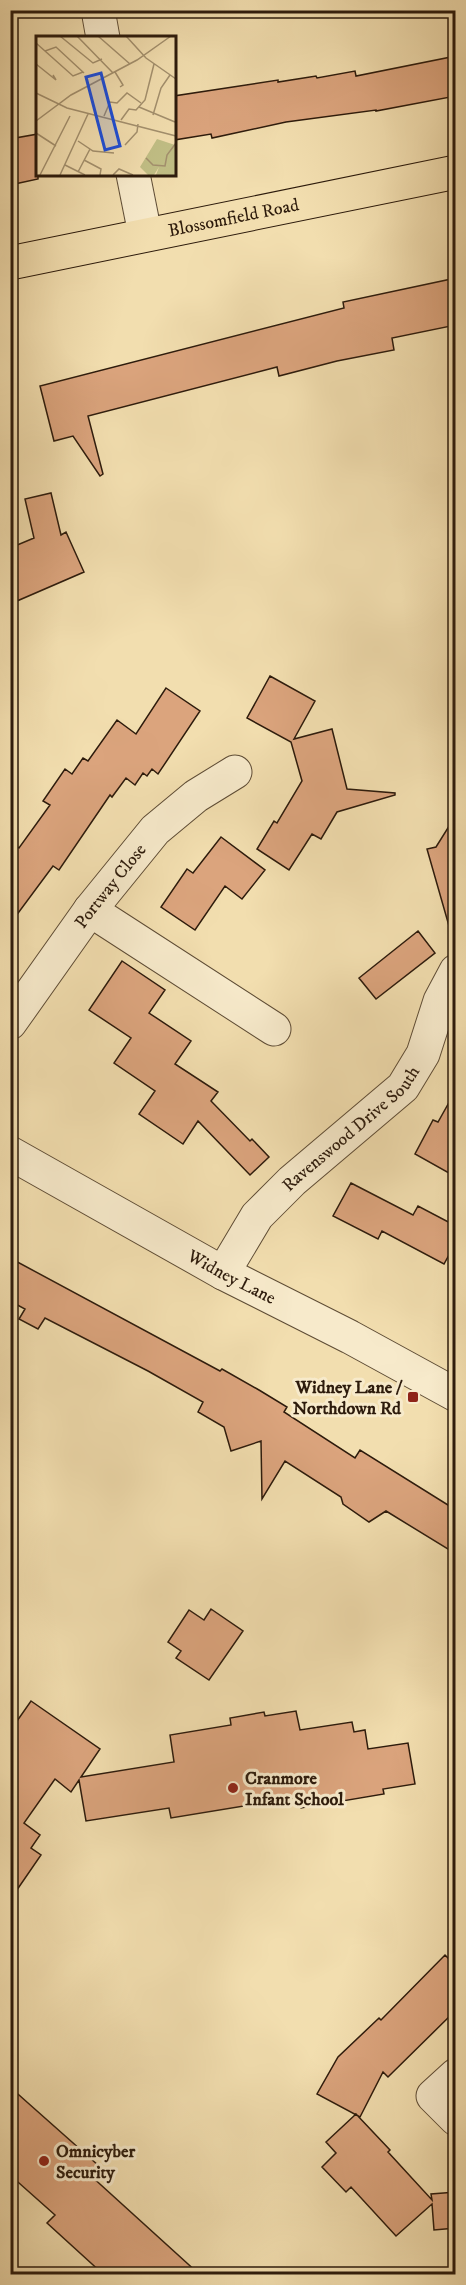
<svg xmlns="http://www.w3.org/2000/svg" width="466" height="2285" font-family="'IM FELL DW Pica',serif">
<rect width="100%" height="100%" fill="#f2deaf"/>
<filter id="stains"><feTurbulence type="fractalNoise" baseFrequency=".00333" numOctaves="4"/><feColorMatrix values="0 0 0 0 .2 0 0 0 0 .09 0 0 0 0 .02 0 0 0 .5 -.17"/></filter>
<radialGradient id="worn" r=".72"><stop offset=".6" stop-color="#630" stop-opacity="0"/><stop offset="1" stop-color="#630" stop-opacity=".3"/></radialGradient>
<path fill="#dba47d" stroke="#2d1b0c" stroke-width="1.5" d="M 456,56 L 456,96 L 376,111 L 376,110 L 286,122 L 212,138 L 211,134 L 174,140 L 174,96 L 278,80 L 278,82 L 316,76 L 317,78 L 355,71 L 356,76 Z
M 38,134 L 38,179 L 10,185 L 10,139 Z
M 456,278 L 456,325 L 392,338 L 394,350 L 337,361 L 279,376 L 277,367 L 88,416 L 103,474 L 100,476 L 73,436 L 54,441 L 40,386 L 344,308 L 343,302 Z
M 51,493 L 61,535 L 66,532 L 84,572 L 10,604 L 10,548 L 34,538 L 25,499 Z
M 270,676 L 315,701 L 294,739 L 332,729 L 347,789 L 395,793 L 395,795 L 337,812 L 321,839 L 312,834 L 289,870 L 257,849 L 274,821 L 277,823 L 302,781 L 291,742 L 247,718 Z
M 166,688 L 200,711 L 158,774 L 152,769 L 147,776 L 143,773 L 135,785 L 126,778 L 112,797 L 110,795 L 59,870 L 53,866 L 10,924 L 10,841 L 19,848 L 50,805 L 43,801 L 65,769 L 72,774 L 83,758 L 88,761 L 117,720 L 136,734 Z
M 456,815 L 456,925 L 449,926 L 427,849 L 436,847 Z
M 221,837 L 265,870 L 242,899 L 225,886 L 195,930 L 161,907 L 187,869 L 193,873 Z
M 418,931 L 435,953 L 376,999 L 359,978 Z
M 122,961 L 165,990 L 149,1013 L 191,1041 L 175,1064 L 218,1092 L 211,1101 L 250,1141 L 252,1139 L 269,1157 L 250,1175 L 198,1121 L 183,1144 L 139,1114 L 155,1091 L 114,1063 L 131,1038 L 89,1010 Z
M 456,1090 L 456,1177 L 415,1154 L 433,1120 L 438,1122 Z
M 351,1183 L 413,1215 L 418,1206 L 456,1226 L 456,1242 L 444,1264 L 382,1231 L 378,1239 L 333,1216 Z
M 10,1258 L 220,1371 L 222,1369 L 259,1390 L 287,1407 L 284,1412 L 355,1458 L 360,1450 L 456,1510 L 456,1554 L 386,1511 L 369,1522 L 343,1504 L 341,1497 L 285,1461 L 262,1499 L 261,1441 L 231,1451 L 224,1427 L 198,1412 L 203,1402 L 148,1371 L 45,1318 L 38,1329 L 19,1319 L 25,1309 L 10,1301 Z
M 211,1609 L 243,1631 L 209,1680 L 176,1658 L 181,1651 L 168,1642 L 189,1610 L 204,1620 Z
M 31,1701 L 100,1749 L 81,1777 L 174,1762 L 170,1735 L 231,1725 L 230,1718 L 264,1712 L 265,1716 L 296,1711 L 300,1730 L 352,1722 L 354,1732 L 365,1730 L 368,1749 L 408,1743 L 415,1784 L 383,1789 L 384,1794 L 301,1808 L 299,1797 L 171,1818 L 169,1808 L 86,1821 L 79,1780 L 71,1792 L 55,1779 L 24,1823 L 40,1835 L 31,1848 L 41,1855 L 10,1900 L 10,1731 Z
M 445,1955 L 456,1966 L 456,2010 L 388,2077 L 383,2072 L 360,2117 L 317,2094 L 338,2057 L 379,2018 L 381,2020 Z
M 10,2087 L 99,2166 L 90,2175 L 199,2274 L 103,2274 L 47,2223 L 55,2215 L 10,2175 Z
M 356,2114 L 390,2150 L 388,2152 L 432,2200 L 431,2194 L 456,2192 L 456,2228 L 434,2230 L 432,2204 L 396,2236 L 351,2187 L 346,2192 L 322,2167 L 336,2153 L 326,2142 Z"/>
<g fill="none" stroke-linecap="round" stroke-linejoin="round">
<defs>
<g id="minor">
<path d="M 98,10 L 103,38"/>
<path d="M 133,174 L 145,234"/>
<path d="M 90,910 L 274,1029"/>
<path id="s1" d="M 10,1023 L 90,910 L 155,830 L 196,796 L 235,772"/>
<path id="s2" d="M 10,1153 L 223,1273 L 350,1337 L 456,1395"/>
<path id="s3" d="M 223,1273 L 257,1216 L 292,1181 L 403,1087 L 423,1054 L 440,1001 L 456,971"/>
<path d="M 456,2075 L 433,2096 L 456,2119"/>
</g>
<g id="major">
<path id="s4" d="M 10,263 L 456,172"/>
</g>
</defs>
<use href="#minor" stroke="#5e4c35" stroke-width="35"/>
<use href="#major" stroke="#2d1b0c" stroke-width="35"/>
<use href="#minor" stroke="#f7eacb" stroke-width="33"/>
<use href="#major" stroke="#f2deaf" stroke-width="33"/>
</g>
<g fill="#8f2418" stroke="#f7eacb" stroke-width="2">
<rect x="407" y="1391" width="12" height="12" rx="3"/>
<circle cx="233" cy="1788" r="6"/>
<circle cx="44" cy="2161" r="6"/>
</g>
<g text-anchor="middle" stroke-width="6" stroke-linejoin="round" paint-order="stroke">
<g font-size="18" fill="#2d1b0c" stroke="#f7eacb">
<text dy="6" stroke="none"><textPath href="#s4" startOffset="228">Blossomfield Road</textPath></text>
<text dy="6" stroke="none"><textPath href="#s1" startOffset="170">Portway Close</textPath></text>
<text dy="6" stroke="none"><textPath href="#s3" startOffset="195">Ravenswood Drive South</textPath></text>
<text dy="6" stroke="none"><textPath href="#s2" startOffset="254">Widney Lane</textPath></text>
</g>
<g font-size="18" font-weight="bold" fill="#2d1b0c" stroke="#f7eacb" text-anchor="start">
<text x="401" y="1393" text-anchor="end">Widney Lane /<tspan x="401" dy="21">Northdown Rd</tspan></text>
<text x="245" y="1784">Cranmore<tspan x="245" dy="21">Infant School</tspan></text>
<text x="56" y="2157">Omnicyber<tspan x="56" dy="21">Security</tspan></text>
</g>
</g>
<g transform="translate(36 36)">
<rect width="140" height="140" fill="#f2deaf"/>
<path d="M 121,103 L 139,109 L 139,139 L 120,139 L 123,131 L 118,139 L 112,139 L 104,131 Z" fill="#c1bf86"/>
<path fill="none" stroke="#a3906e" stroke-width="1.5" d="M 24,0 L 57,27 L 66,23M 41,0 L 77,37M 62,0 L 94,28M 90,0 L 110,22 L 140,43M 0,7 L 37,40 L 47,36M 9,15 L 20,11 L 48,37M 0,28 L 20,44 L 17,39M 79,36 L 87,49 L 84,51M 0,57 L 31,72 L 140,100M 103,71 L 139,86M 117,79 L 125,52 L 134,39M 68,80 L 74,66 L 81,67 L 91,57 L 105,67M 85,84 L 93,73 L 100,74 L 109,64 L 118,28M 0,85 L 35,59 L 101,24 L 135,0M 0,97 L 20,110M 42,105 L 57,115 L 78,117M 89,109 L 101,96 L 102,88M 110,122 L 117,129 L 129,130 L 131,119 L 140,107M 48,124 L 65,133 L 64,139M 29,129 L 49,139M 42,136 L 54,113M 4,139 L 34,80M 24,139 L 52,78M 77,139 L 83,133 L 97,139"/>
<path fill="#1d4ed8" fill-opacity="0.15" stroke="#1d4ed8" stroke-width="3" d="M 65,37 L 84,110 L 69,114 L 50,41 Z"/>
<rect width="140" height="140" fill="none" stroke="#2d1b0c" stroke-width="3"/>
</g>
<rect width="466" height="2285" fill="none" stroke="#f2deaf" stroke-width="36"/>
<rect x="12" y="12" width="442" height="2261" fill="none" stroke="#2d1b0c" stroke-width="3"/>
<rect x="18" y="18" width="430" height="2249" fill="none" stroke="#2d1b0c" stroke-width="1.5"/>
<rect width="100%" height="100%" filter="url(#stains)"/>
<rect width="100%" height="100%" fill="url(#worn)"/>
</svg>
